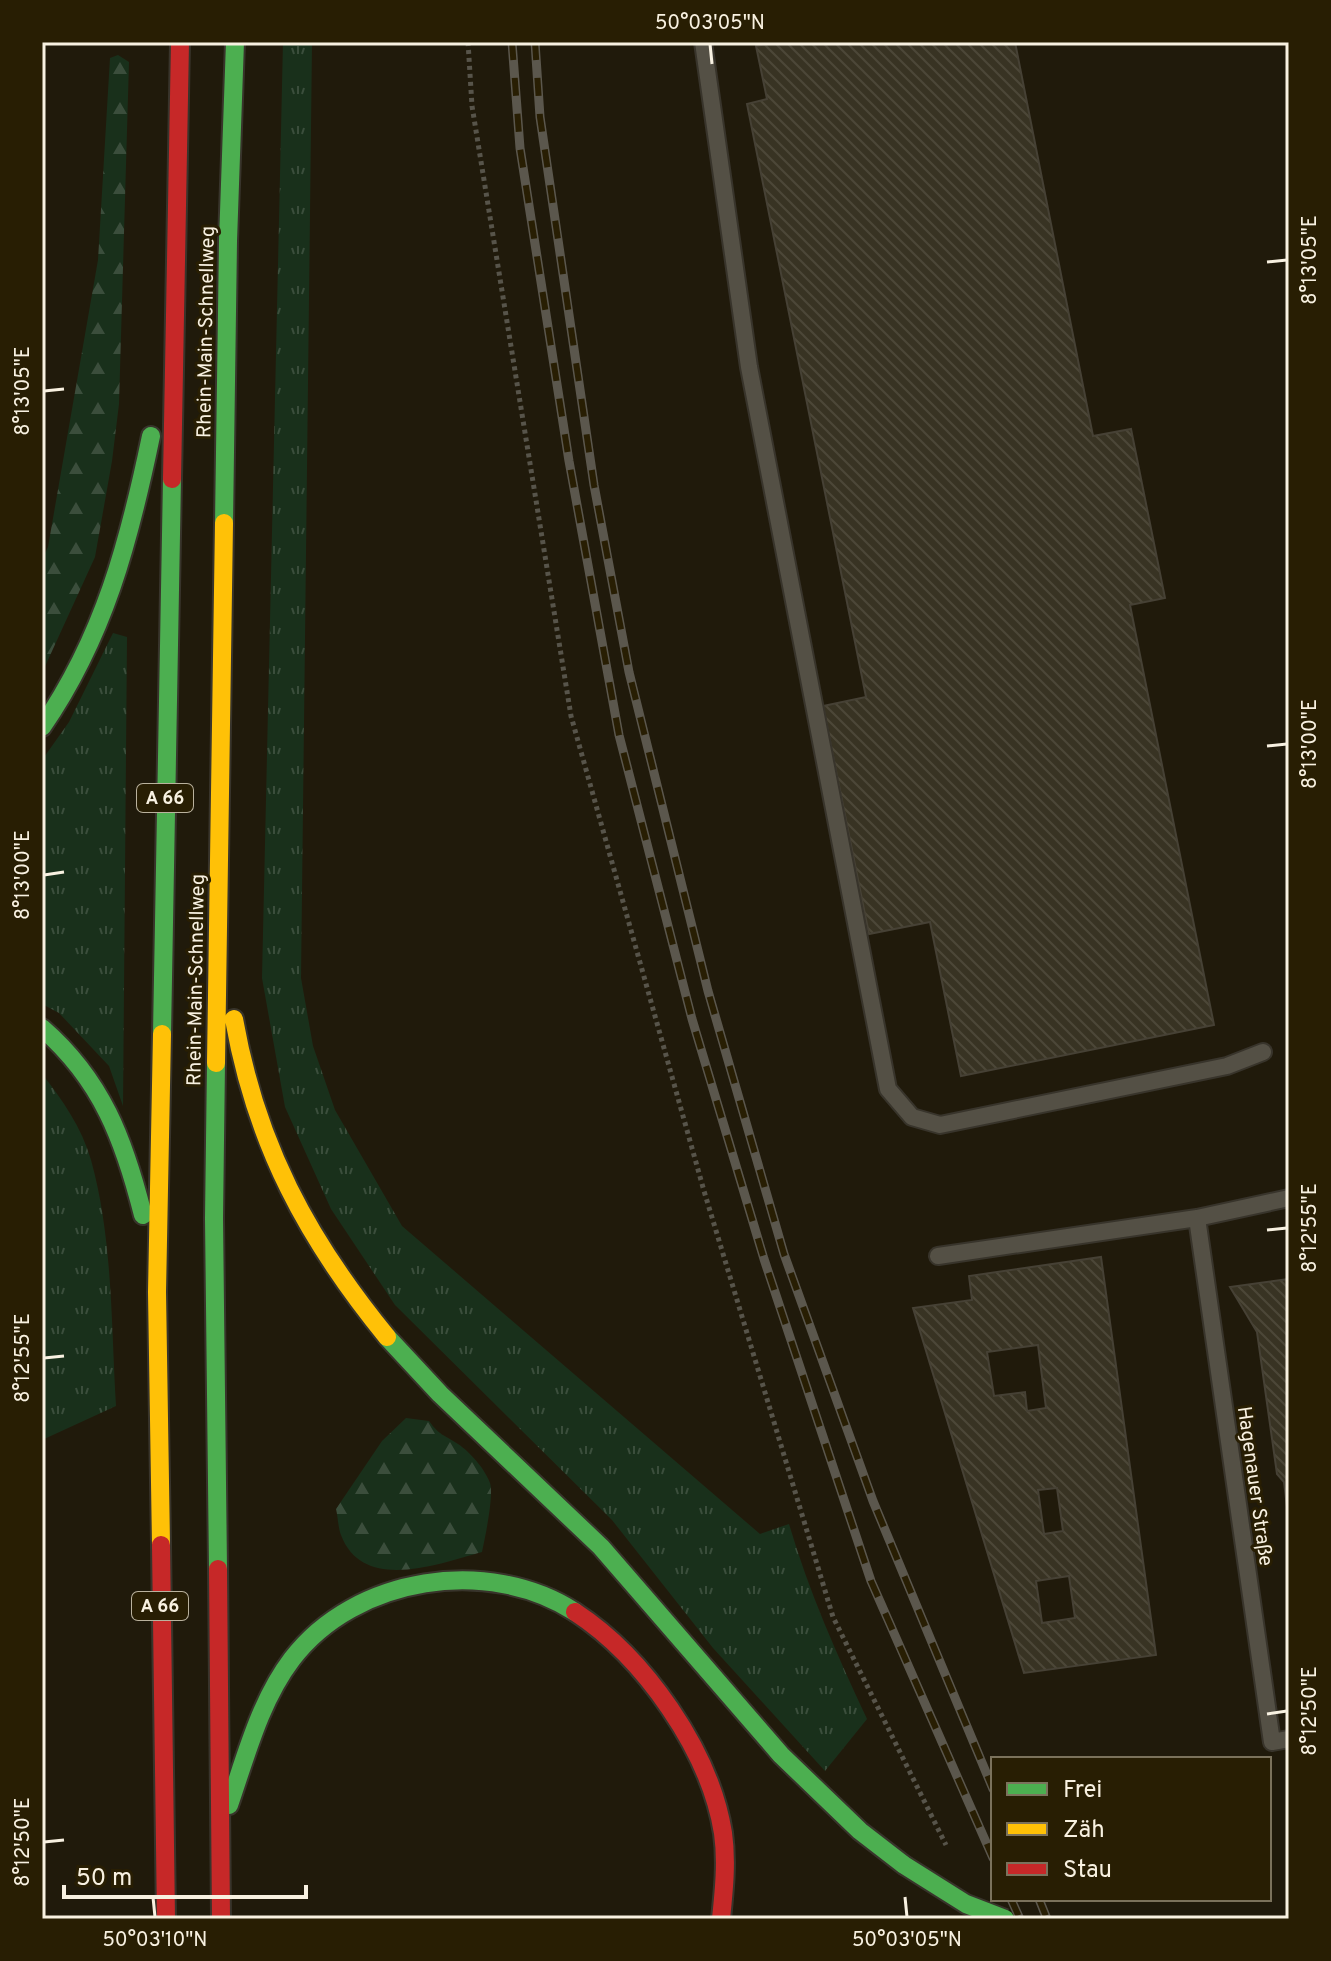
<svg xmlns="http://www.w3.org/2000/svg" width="1331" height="1961" font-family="Overpass,sans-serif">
<defs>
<pattern id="grass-tufts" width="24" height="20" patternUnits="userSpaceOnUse" patternTransform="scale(2)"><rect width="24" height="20" fill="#19301b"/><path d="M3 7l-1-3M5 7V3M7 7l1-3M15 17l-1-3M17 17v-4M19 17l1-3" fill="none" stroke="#3b4e3c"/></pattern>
<pattern id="forest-firs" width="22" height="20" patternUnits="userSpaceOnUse" patternTransform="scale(2)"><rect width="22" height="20" fill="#19301b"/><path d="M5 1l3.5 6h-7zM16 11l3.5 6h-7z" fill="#3b4e3c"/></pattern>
<pattern id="building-back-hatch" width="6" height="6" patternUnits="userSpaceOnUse" patternTransform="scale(2)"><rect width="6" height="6" fill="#383323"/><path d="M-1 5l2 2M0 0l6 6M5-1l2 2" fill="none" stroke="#4c4738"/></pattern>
</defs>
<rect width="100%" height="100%" fill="#201a0b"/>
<path fill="url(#grass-tufts)" d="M 283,42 L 312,42 L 301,978 L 313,1046 L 335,1110 L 402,1226 L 760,1534 L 789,1524 C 809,1592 837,1655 867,1719 L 825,1771 L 713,1648 L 612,1520 L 395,1305 L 331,1209 L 285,1107 L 262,978 Z
M 113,633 L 127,637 L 123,1106 L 109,1066 L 59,1013 L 42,1004 L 42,760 L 69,722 Z
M 42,1074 C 62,1099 82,1128 91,1160 C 113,1239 111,1325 116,1406 L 42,1440 Z"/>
<path fill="url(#forest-firs)" d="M 118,55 L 129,62 L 119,404 L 112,461 L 95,557 L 42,673 L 42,559 L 48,547 L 98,260 L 110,58 Z
M 406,1418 L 429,1421 C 440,1436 443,1434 458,1444 C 470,1452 485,1469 490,1483 C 494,1495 485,1538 482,1552 C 438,1564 363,1593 341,1535 C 338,1527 338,1517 336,1509 L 382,1441 Z"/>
<path fill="url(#building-back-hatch)" stroke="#464135" stroke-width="2" fill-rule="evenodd" d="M 777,42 L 1015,42 L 1093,436 L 1131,429 L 1165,598 L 1130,605 L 1214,1025 L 961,1076 L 930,922 L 869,934 L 823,706 L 866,697 L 747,104 L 767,99 L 756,46 Z
M 1101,1257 L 1156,1655 L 1024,1673 L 913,1308 L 972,1300 L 969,1276 ZM 1038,1345 L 1046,1408 L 1027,1411 L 1025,1392 L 994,1396 L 987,1352 ZM 1057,1488 L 1063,1531 L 1044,1534 L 1038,1490 ZM 1069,1576 L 1075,1618 L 1042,1623 L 1036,1581 Z
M 1289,1279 L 1289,1524 L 1284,1482 L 1277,1474 L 1257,1332 L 1230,1287 Z"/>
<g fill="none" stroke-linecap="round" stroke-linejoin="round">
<defs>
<path id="lane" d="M 703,42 L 749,367 L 888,1089 L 912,1117 L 940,1125 L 1227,1066 L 1263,1052
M 1289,1198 L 1197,1218 L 1272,1742 L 1289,1739
M 938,1256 L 1197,1218"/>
<path id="fast" d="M 224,523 L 228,241 L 235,42
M 42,727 C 104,637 129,542 151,436
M 42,1028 C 102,1080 124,1140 143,1215
M 162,1034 L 172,479
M 216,1063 L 214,1218 L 218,1569
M 387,1337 L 440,1394 L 601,1547 L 781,1755 L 860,1831 L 904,1865
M 229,1805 C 246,1756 260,1701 292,1659 C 355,1576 489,1556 575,1612"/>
<path id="slow" d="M 234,1019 C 256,1144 307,1239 387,1337
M 216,1063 L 224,523
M 161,1545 L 157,1292 L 162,1034"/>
<path id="jam" d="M 172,479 L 180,42
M 161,1545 L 166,1919
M 218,1569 L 221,1919
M 575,1612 C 644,1657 710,1751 723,1833 C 727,1861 724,1890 721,1919"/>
</defs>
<use href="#lane" stroke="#38342b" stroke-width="20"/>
<use href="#fast" stroke="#38342b" stroke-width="22"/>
<use href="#slow" stroke="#38342b" stroke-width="22"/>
<use href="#jam" stroke="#38342b" stroke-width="22"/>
<path stroke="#57544a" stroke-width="5" stroke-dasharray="4 4" stroke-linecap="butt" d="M 468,42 L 472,106 L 571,716 L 704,1191 L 833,1617 L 946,1845"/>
<use href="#lane" stroke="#545045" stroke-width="16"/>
<use href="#fast" stroke="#4caf50" stroke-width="18"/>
<use href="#slow" stroke="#ffc107" stroke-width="18"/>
<use href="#jam" stroke="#c62828" stroke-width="18"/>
<defs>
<path id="rail" d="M 512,42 L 520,148 L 569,461 L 619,735 L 692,1019 L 764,1259 L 871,1581 L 993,1858
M 535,42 L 540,117 L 594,485 L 629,672 L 708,991 L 784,1254 L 873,1501 L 993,1789
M 1011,1899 L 1020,1919
M 1039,1899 L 1047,1919"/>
</defs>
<use href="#rail" stroke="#5b574d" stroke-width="9"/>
<use href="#rail" stroke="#281e03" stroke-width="6" stroke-dasharray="18" stroke-linecap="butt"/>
<defs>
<path id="fast-bridge" d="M 904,1865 L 966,1904 L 1005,1919"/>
</defs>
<use href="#fast-bridge" stroke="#38342b" stroke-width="22" stroke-linecap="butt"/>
<use href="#fast-bridge" stroke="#4caf50" stroke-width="18"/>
</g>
<path fill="none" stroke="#f8f1e1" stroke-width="3" d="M 710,44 L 712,64M 1267,262 L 1287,260M 44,391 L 64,389M 1267,746 L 1287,744M 44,875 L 64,872M 1267,1230 L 1287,1228M 44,1358 L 64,1356M 1267,1714 L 1287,1711M 44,1842 L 64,1840M 153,1897 L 155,1917M 905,1897 L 907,1917"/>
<g text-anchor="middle" stroke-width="6" stroke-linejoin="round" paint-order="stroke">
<g fill="#281e03" stroke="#bab29e" stroke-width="2">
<rect x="137" y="784" width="56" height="28" rx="6"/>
<rect x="132" y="1592" width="56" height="28" rx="6"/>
</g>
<g font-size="18" font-weight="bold" fill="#f8f1e1">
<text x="165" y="804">A 66</text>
<text x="160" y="1612">A 66</text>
</g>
<g font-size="20" fill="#f8f1e1" stroke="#281e03">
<text transform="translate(205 332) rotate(-89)" y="7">Rhein-Main-Schnellweg</text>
<text transform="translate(195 980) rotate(-89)" y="7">Rhein-Main-Schnellweg</text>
<text transform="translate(1256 1486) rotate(82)" y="7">Hagenauer Straße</text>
</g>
</g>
<rect width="1331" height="1961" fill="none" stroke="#281e03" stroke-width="88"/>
<rect x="991" y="1757" width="280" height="144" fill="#281e03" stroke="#7b725c" stroke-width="2"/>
<rect x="1007" y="1783" width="40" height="12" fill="#4caf50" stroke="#7b725c" stroke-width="2"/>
<text x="1063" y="1797" font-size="24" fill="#f8f1e1">Frei</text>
<rect x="1007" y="1823" width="40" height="12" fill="#ffc107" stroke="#7b725c" stroke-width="2"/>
<text x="1063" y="1837" font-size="24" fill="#f8f1e1">Zäh</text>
<rect x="1007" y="1863" width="40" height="12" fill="#c62828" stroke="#7b725c" stroke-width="2"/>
<text x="1063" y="1877" font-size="24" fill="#f8f1e1">Stau</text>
<path d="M64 1885v12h242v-12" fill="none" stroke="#f8f1e1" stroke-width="4"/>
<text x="76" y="1885" font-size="24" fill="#f8f1e1" stroke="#281e03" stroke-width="6" paint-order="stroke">50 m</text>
<rect x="44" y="44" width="1243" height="1873" fill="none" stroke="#f8f1e1" stroke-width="3"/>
<g font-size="20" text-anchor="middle" fill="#f8f1e1">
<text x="710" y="29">50°03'05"N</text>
<text transform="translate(1309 260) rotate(-90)" y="7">8°13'05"E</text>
<text transform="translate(22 391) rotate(-90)" y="7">8°13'05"E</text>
<text transform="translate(1309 744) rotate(-90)" y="7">8°13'00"E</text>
<text transform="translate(22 875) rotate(-90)" y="7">8°13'00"E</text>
<text transform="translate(1309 1228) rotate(-90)" y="7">8°12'55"E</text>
<text transform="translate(22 1358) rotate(-90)" y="7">8°12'55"E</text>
<text transform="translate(1309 1711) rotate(-90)" y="7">8°12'50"E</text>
<text transform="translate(22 1842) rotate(-90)" y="7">8°12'50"E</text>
<text x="155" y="1946">50°03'10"N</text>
<text x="907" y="1946">50°03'05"N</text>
</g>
</svg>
